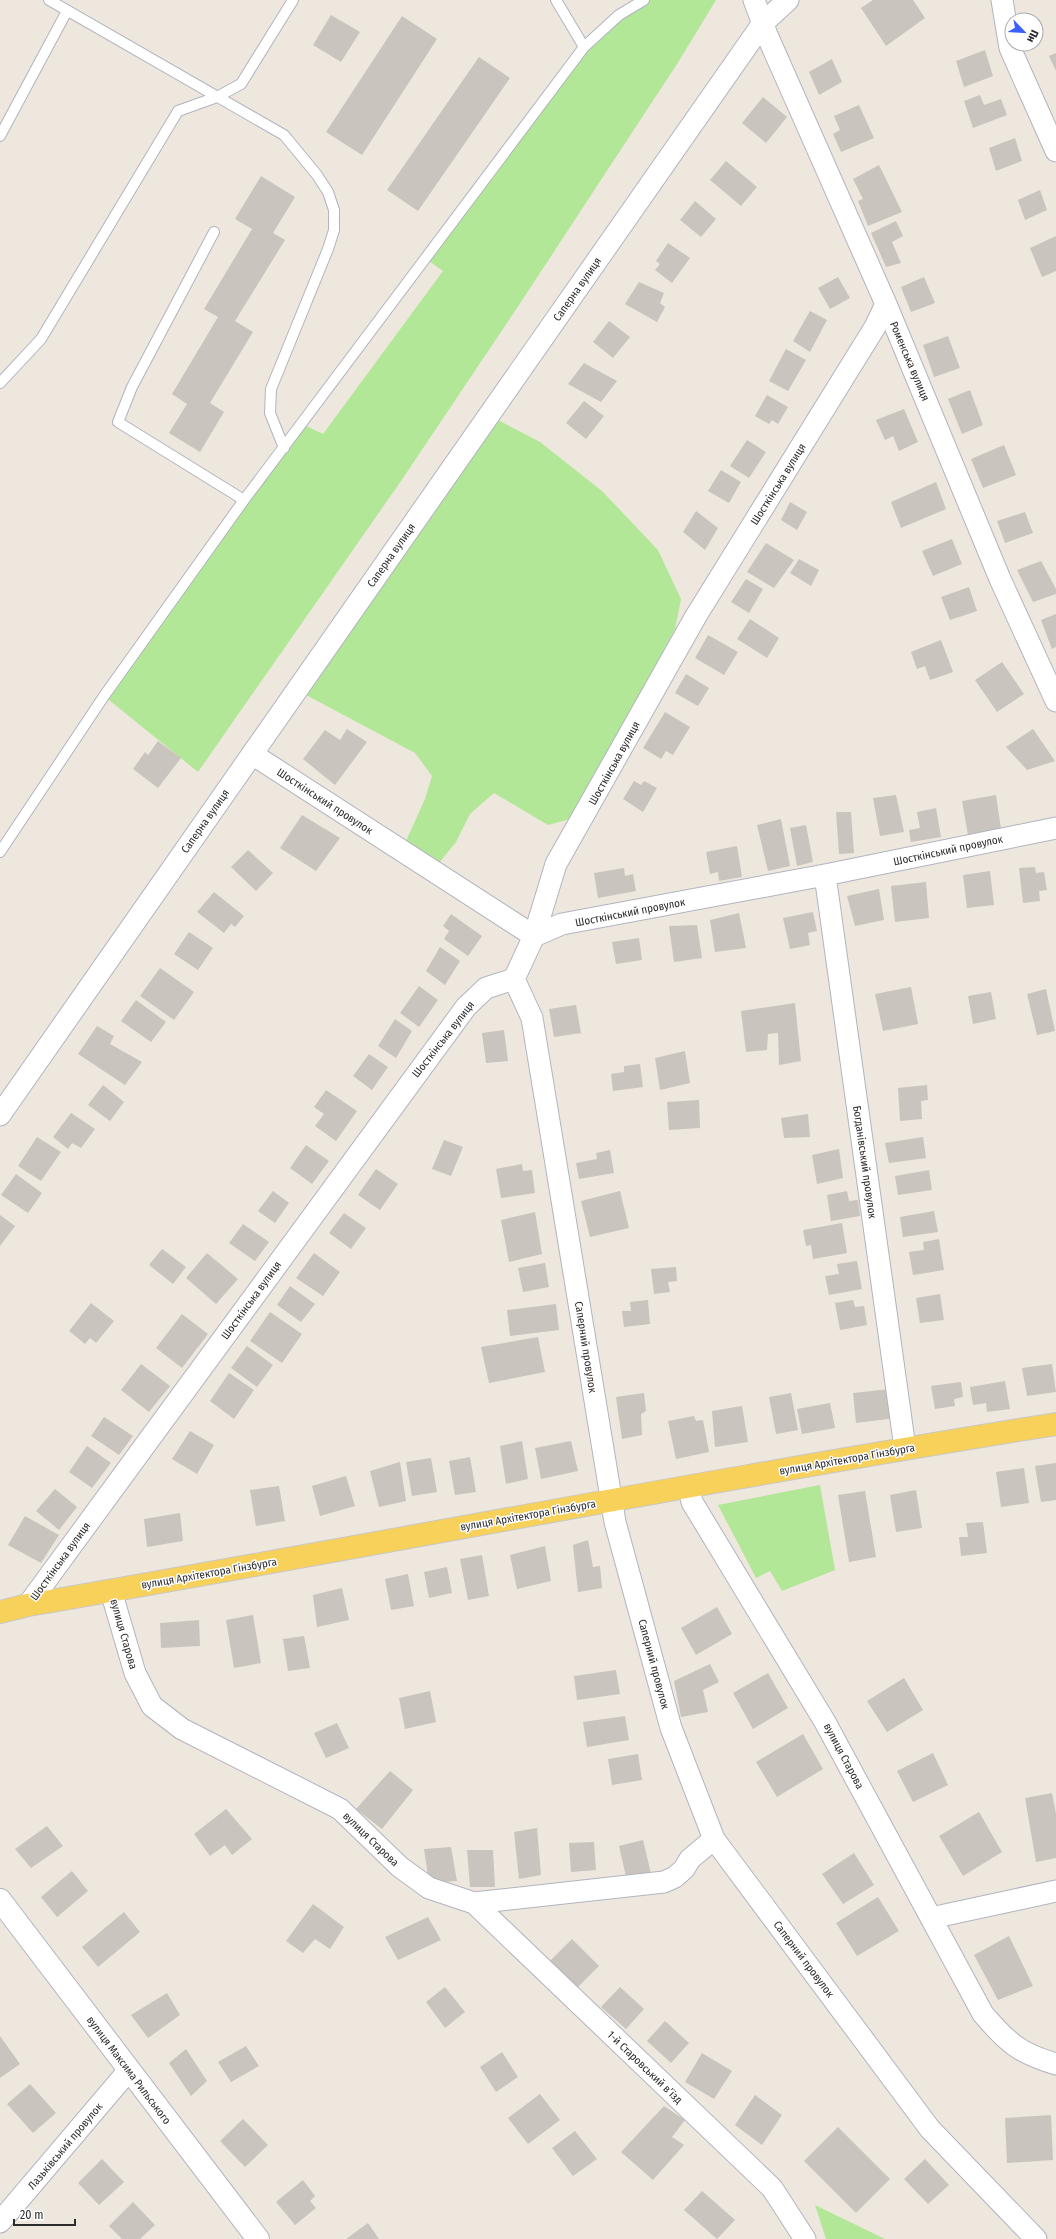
<svg xmlns="http://www.w3.org/2000/svg" width="1056" height="2239" font-family="'Fira Sans Condensed',sans-serif">
<rect width="100%" height="100%" fill="#eee7dd"/>
<path fill="#b3e798" d="M 644,0 L 716,0 L 679,61 L 519,305 L 401,481 L 198,772 L 104,696 L 302,424 L 323,434 L 443,271 L 426,259 L 584,47 Z
M 496,419 L 540,442 L 602,491 L 658,550 L 681,599 L 675,629 L 574,818 L 548,825 L 494,793 L 470,814 L 456,842 L 439,863 L 419,853 L 406,841 L 425,799 L 432,776 L 415,753 L 306,695 Z
M 820,1485 L 835,1570 L 782,1591 L 770,1571 L 756,1578 L 718,1505 Z
M 815,2205 L 885,2239 L 826,2239 Z"/>
<path fill="#c9c4bd" d="M 873,0 L 913,0 L 925,18 L 886,46 L 861,8 Z
M 331,15 L 360,32 L 341,62 L 313,45 Z
M 402,16 L 437,39 L 362,155 L 326,132 Z
M 985,50 L 993,76 L 964,87 L 956,61 Z
M 1056,53 L 1056,71 L 1049,56 Z
M 479,57 L 510,78 L 418,211 L 387,190 Z
M 832,59 L 842,82 L 819,95 L 809,72 Z
M 980,95 L 984,105 L 1001,99 L 1007,115 L 973,128 L 964,101 Z
M 763,97 L 787,117 L 766,143 L 742,123 Z
M 859,105 L 874,138 L 841,152 L 833,134 L 840,130 L 834,116 Z
M 1015,138 L 1022,161 L 996,171 L 989,148 Z
M 726,161 L 757,187 L 741,206 L 710,180 Z
M 879,165 L 902,212 L 868,226 L 858,201 L 863,199 L 853,179 Z
M 261,176 L 295,197 L 273,233 L 285,240 L 235,321 L 253,332 L 210,403 L 224,412 L 200,452 L 169,433 L 187,404 L 172,394 L 218,317 L 204,309 L 252,229 L 235,219 Z
M 1040,190 L 1047,210 L 1025,220 L 1018,200 Z
M 695,201 L 716,219 L 701,237 L 680,220 Z
M 896,221 L 903,236 L 892,242 L 901,263 L 886,267 L 871,233 Z
M 1056,236 L 1056,271 L 1042,277 L 1030,248 Z
M 668,243 L 690,258 L 672,283 L 655,270 L 660,264 L 656,261 Z
M 838,277 L 850,298 L 830,309 L 818,288 Z
M 924,277 L 935,303 L 911,312 L 901,287 Z
M 639,282 L 664,293 L 660,303 L 665,307 L 657,322 L 625,304 Z
M 810,311 L 827,320 L 810,352 L 793,341 Z
M 609,321 L 630,337 L 613,358 L 593,342 Z
M 948,336 L 960,368 L 934,377 L 923,345 Z
M 786,349 L 806,360 L 788,391 L 769,381 Z
M 584,363 L 617,381 L 601,402 L 568,384 Z
M 970,390 L 983,425 L 962,434 L 948,399 Z
M 767,395 L 788,407 L 778,424 L 772,420 L 769,424 L 755,416 Z
M 584,401 L 604,416 L 586,439 L 566,423 Z
M 904,409 L 918,442 L 899,451 L 893,436 L 885,440 L 876,420 Z
M 747,440 L 766,452 L 749,478 L 730,466 Z
M 1004,445 L 1016,475 L 983,488 L 971,459 Z
M 721,470 L 741,482 L 729,503 L 708,491 Z
M 936,482 L 946,509 L 901,528 L 891,502 Z
M 790,502 L 807,512 L 797,530 L 781,520 Z
M 696,511 L 718,528 L 705,550 L 683,532 Z
M 1025,512 L 1033,533 L 1005,543 L 997,521 Z
M 952,539 L 962,564 L 933,576 L 922,551 Z
M 766,543 L 794,560 L 774,588 L 747,572 Z
M 799,559 L 819,570 L 811,586 L 790,573 Z
M 1041,561 L 1056,589 L 1056,594 L 1033,602 L 1017,570 Z
M 746,579 L 763,589 L 749,613 L 731,602 Z
M 969,587 L 977,611 L 950,620 L 941,597 Z
M 1056,614 L 1056,647 L 1052,649 L 1041,620 Z
M 750,619 L 779,638 L 767,658 L 737,639 Z
M 708,635 L 738,652 L 724,675 L 695,658 Z
M 941,640 L 953,672 L 930,680 L 925,666 L 917,669 L 911,652 Z
M 1002,662 L 1024,694 L 997,712 L 975,680 Z
M 686,674 L 709,688 L 698,706 L 675,693 Z
M 665,712 L 690,727 L 673,755 L 666,751 L 661,759 L 643,748 Z
M 347,729 L 367,742 L 335,785 L 303,759 L 325,730 L 340,740 Z
M 1033,729 L 1055,761 L 1027,770 L 1006,747 Z
M 158,741 L 181,758 L 158,788 L 133,769 L 145,752 L 148,755 Z
M 634,781 L 641,785 L 644,781 L 657,788 L 643,812 L 623,799 Z
M 896,795 L 904,832 L 880,836 L 873,798 Z
M 996,795 L 1001,829 L 968,835 L 962,801 Z
M 936,808 L 941,837 L 911,842 L 909,830 L 920,828 L 917,812 Z
M 836,812 L 851,812 L 854,853 L 839,854 Z
M 302,815 L 340,838 L 316,871 L 280,848 Z
M 781,819 L 790,866 L 768,871 L 757,825 Z
M 806,825 L 813,862 L 797,866 L 790,828 Z
M 737,846 L 742,877 L 719,881 L 718,872 L 710,874 L 706,852 Z
M 248,850 L 273,873 L 256,891 L 231,867 Z
M 1035,867 L 1036,873 L 1044,872 L 1047,890 L 1039,891 L 1040,901 L 1023,903 L 1019,868 Z
M 624,868 L 625,876 L 633,874 L 636,891 L 598,898 L 594,873 Z
M 990,871 L 994,905 L 967,908 L 963,875 Z
M 926,882 L 929,918 L 895,922 L 891,886 Z
M 879,889 L 884,920 L 855,926 L 847,896 Z
M 214,892 L 244,916 L 235,927 L 231,924 L 224,933 L 197,912 Z
M 813,912 L 817,931 L 808,933 L 810,945 L 790,949 L 783,918 Z
M 739,913 L 746,948 L 715,952 L 710,920 Z
M 451,914 L 482,936 L 468,956 L 444,939 L 449,931 L 443,926 Z
M 697,925 L 702,958 L 674,962 L 669,926 Z
M 189,932 L 213,948 L 198,970 L 174,954 Z
M 639,938 L 642,960 L 616,964 L 612,942 Z
M 440,947 L 460,961 L 445,985 L 426,971 Z
M 160,968 L 194,992 L 174,1020 L 140,996 Z
M 419,986 L 438,1000 L 419,1027 L 400,1013 Z
M 911,987 L 918,1024 L 883,1031 L 875,994 Z
M 1046,989 L 1055,1031 L 1037,1035 L 1027,994 Z
M 991,992 L 996,1019 L 973,1024 L 968,996 Z
M 136,1000 L 166,1022 L 151,1042 L 121,1021 Z
M 795,1003 L 801,1061 L 779,1065 L 778,1033 L 768,1034 L 767,1050 L 746,1052 L 741,1011 Z
M 576,1005 L 581,1033 L 554,1037 L 549,1009 Z
M 395,1019 L 412,1031 L 396,1058 L 378,1046 Z
M 97,1026 L 114,1036 L 110,1044 L 142,1062 L 125,1085 L 78,1054 Z
M 504,1030 L 508,1061 L 486,1063 L 482,1033 Z
M 685,1051 L 690,1083 L 660,1090 L 655,1058 Z
M 369,1054 L 388,1067 L 372,1090 L 353,1076 Z
M 640,1064 L 643,1087 L 613,1091 L 611,1074 L 624,1072 L 624,1066 Z
M 103,1085 L 124,1102 L 110,1121 L 88,1105 Z
M 927,1085 L 928,1100 L 921,1101 L 922,1119 L 900,1121 L 898,1088 Z
M 326,1090 L 357,1111 L 336,1141 L 315,1126 L 324,1114 L 314,1107 Z
M 699,1100 L 700,1128 L 669,1130 L 667,1102 Z
M 71,1113 L 95,1129 L 81,1148 L 72,1143 L 68,1149 L 53,1137 Z
M 808,1114 L 810,1137 L 784,1138 L 781,1118 Z
M 37,1137 L 61,1152 L 41,1181 L 18,1166 Z
M 923,1137 L 926,1158 L 889,1163 L 885,1143 Z
M 444,1140 L 463,1147 L 451,1176 L 432,1169 Z
M 306,1145 L 329,1161 L 312,1184 L 290,1168 Z
M 839,1149 L 843,1178 L 817,1184 L 812,1155 Z
M 610,1150 L 614,1173 L 579,1179 L 576,1163 L 597,1159 L 596,1153 Z
M 522,1164 L 523,1171 L 532,1170 L 535,1193 L 501,1198 L 496,1169 Z
M 376,1169 L 398,1184 L 380,1210 L 358,1195 Z
M 929,1170 L 932,1190 L 898,1195 L 895,1176 Z
M 16,1174 L 42,1193 L 28,1213 L 1,1195 Z
M 273,1191 L 289,1203 L 275,1223 L 258,1211 Z
M 620,1191 L 629,1228 L 590,1237 L 581,1201 Z
M 847,1191 L 849,1201 L 858,1200 L 860,1216 L 831,1221 L 827,1195 Z
M 934,1211 L 938,1232 L 903,1237 L 900,1217 Z
M 535,1212 L 542,1254 L 509,1262 L 501,1220 Z
M 344,1213 L 366,1228 L 351,1249 L 329,1233 Z
M 0,1215 L 15,1226 L 0,1246 Z
M 842,1223 L 847,1253 L 813,1259 L 811,1245 L 806,1246 L 803,1230 Z
M 243,1224 L 269,1242 L 255,1261 L 229,1243 Z
M 939,1239 L 944,1270 L 913,1275 L 909,1252 L 924,1250 L 923,1242 Z
M 162,1249 L 186,1267 L 173,1284 L 149,1265 Z
M 207,1253 L 238,1279 L 216,1304 L 186,1278 Z
M 314,1253 L 340,1272 L 323,1296 L 296,1278 Z
M 857,1261 L 862,1289 L 829,1295 L 825,1276 L 839,1274 L 837,1264 Z
M 545,1263 L 549,1287 L 523,1292 L 518,1268 Z
M 676,1267 L 677,1281 L 668,1282 L 670,1292 L 654,1294 L 651,1269 Z
M 290,1286 L 315,1304 L 301,1322 L 277,1305 Z
M 940,1294 L 944,1320 L 920,1323 L 916,1298 Z
M 648,1300 L 650,1324 L 624,1327 L 622,1311 L 631,1311 L 630,1302 Z
M 853,1300 L 855,1307 L 864,1306 L 867,1325 L 840,1330 L 835,1303 Z
M 91,1303 L 114,1321 L 96,1343 L 90,1338 L 85,1344 L 69,1331 Z
M 556,1304 L 559,1330 L 510,1336 L 507,1310 Z
M 270,1312 L 302,1334 L 282,1363 L 250,1341 Z
M 182,1314 L 208,1334 L 182,1368 L 156,1348 Z
M 538,1337 L 545,1372 L 489,1383 L 481,1347 Z
M 247,1346 L 273,1365 L 257,1387 L 231,1368 Z
M 141,1364 L 170,1386 L 149,1412 L 121,1390 Z
M 1052,1364 L 1056,1392 L 1027,1396 L 1022,1368 Z
M 229,1373 L 254,1390 L 234,1419 L 210,1401 Z
M 1005,1381 L 1010,1409 L 987,1412 L 986,1403 L 973,1405 L 970,1387 Z
M 961,1382 L 963,1397 L 954,1399 L 955,1406 L 935,1409 L 931,1386 Z
M 890,1389 L 896,1418 L 856,1423 L 853,1393 Z
M 644,1393 L 646,1411 L 641,1414 L 642,1435 L 622,1439 L 616,1397 Z
M 791,1393 L 798,1430 L 776,1434 L 769,1397 Z
M 830,1403 L 835,1428 L 802,1434 L 797,1409 Z
M 742,1406 L 748,1442 L 715,1447 L 712,1411 Z
M 694,1416 L 696,1421 L 703,1420 L 709,1452 L 676,1459 L 668,1421 Z
M 104,1417 L 133,1436 L 119,1455 L 91,1436 Z
M 190,1431 L 214,1445 L 197,1474 L 172,1459 Z
M 522,1441 L 528,1479 L 506,1484 L 500,1446 Z
M 571,1441 L 578,1471 L 541,1479 L 535,1448 Z
M 87,1446 L 111,1463 L 92,1488 L 69,1472 Z
M 470,1457 L 476,1492 L 455,1495 L 449,1461 Z
M 431,1458 L 437,1492 L 412,1496 L 406,1462 Z
M 400,1462 L 406,1501 L 379,1507 L 370,1471 Z
M 1056,1463 L 1056,1500 L 1041,1502 L 1035,1466 Z
M 1024,1468 L 1029,1503 L 1001,1507 L 996,1472 Z
M 346,1476 L 355,1506 L 320,1516 L 312,1486 Z
M 279,1486 L 285,1521 L 256,1526 L 250,1490 Z
M 55,1489 L 77,1507 L 59,1530 L 36,1511 Z
M 916,1490 L 922,1528 L 896,1532 L 890,1495 Z
M 865,1491 L 876,1557 L 849,1562 L 838,1495 Z
M 180,1513 L 183,1541 L 147,1547 L 144,1519 Z
M 25,1516 L 59,1535 L 41,1563 L 8,1545 Z
M 983,1522 L 987,1553 L 961,1556 L 959,1537 L 968,1537 L 966,1523 Z
M 588,1540 L 593,1567 L 600,1566 L 602,1588 L 578,1592 L 573,1545 Z
M 545,1546 L 551,1581 L 517,1589 L 510,1555 Z
M 482,1555 L 489,1596 L 468,1600 L 460,1559 Z
M 447,1567 L 452,1593 L 429,1598 L 424,1572 Z
M 408,1574 L 414,1606 L 391,1610 L 385,1579 Z
M 342,1588 L 349,1620 L 317,1627 L 313,1595 Z
M 717,1607 L 732,1634 L 696,1655 L 681,1628 Z
M 253,1615 L 261,1663 L 234,1668 L 226,1620 Z
M 199,1620 L 200,1646 L 161,1648 L 160,1623 Z
M 304,1636 L 310,1668 L 288,1671 L 283,1639 Z
M 710,1664 L 719,1682 L 703,1690 L 708,1712 L 681,1717 L 674,1681 Z
M 616,1670 L 620,1694 L 577,1700 L 574,1676 Z
M 768,1673 L 788,1708 L 753,1729 L 733,1693 Z
M 904,1678 L 923,1710 L 887,1732 L 867,1701 Z
M 430,1691 L 436,1722 L 405,1729 L 399,1698 Z
M 625,1716 L 629,1740 L 587,1747 L 583,1722 Z
M 337,1723 L 349,1748 L 326,1758 L 314,1733 Z
M 803,1734 L 823,1769 L 777,1797 L 756,1762 Z
M 933,1753 L 948,1785 L 913,1802 L 897,1771 Z
M 638,1754 L 642,1780 L 612,1785 L 608,1759 Z
M 390,1771 L 413,1790 L 382,1829 L 356,1809 Z
M 1052,1793 L 1056,1814 L 1056,1858 L 1036,1862 L 1025,1798 Z
M 226,1809 L 252,1839 L 232,1855 L 225,1845 L 210,1856 L 194,1834 Z
M 979,1812 L 1002,1852 L 963,1876 L 939,1836 Z
M 47,1826 L 63,1846 L 31,1868 L 15,1849 Z
M 537,1828 L 541,1875 L 519,1879 L 514,1832 Z
M 643,1840 L 652,1878 L 627,1881 L 619,1846 Z
M 594,1842 L 596,1870 L 571,1872 L 569,1843 Z
M 451,1847 L 457,1881 L 429,1883 L 424,1849 Z
M 467,1850 L 493,1850 L 495,1887 L 470,1887 Z
M 854,1853 L 874,1885 L 843,1904 L 822,1874 Z
M 72,1871 L 88,1891 L 57,1917 L 41,1897 Z
M 878,1897 L 899,1931 L 857,1956 L 836,1923 Z
M 313,1904 L 344,1927 L 330,1949 L 315,1939 L 303,1953 L 286,1941 Z
M 124,1912 L 140,1932 L 98,1967 L 82,1947 Z
M 428,1917 L 441,1940 L 398,1960 L 385,1937 Z
M 1009,1936 L 1033,1986 L 998,2000 L 974,1955 Z
M 572,1939 L 599,1966 L 577,1988 L 550,1961 Z
M 445,1987 L 465,2012 L 445,2028 L 426,2002 Z
M 620,1987 L 644,2009 L 626,2029 L 601,2007 Z
M 167,1993 L 180,2015 L 148,2038 L 131,2015 Z
M 665,2021 L 689,2043 L 671,2063 L 647,2041 Z
M 0,2036 L 20,2064 L 0,2078 Z
M 246,2046 L 259,2066 L 231,2082 L 218,2062 Z
M 186,2049 L 207,2081 L 191,2096 L 169,2063 Z
M 502,2052 L 518,2077 L 496,2092 L 480,2067 Z
M 702,2053 L 732,2071 L 714,2099 L 685,2082 Z
M 30,2084 L 56,2113 L 33,2133 L 7,2104 Z
M 540,2094 L 560,2120 L 528,2144 L 508,2118 Z
M 755,2095 L 782,2115 L 762,2145 L 735,2125 Z
M 664,2106 L 685,2120 L 672,2137 L 684,2145 L 653,2180 L 621,2152 Z
M 1051,2115 L 1053,2160 L 1007,2163 L 1005,2118 Z
M 243,2119 L 268,2145 L 245,2167 L 220,2141 Z
M 838,2127 L 890,2179 L 856,2213 L 804,2161 Z
M 575,2131 L 597,2159 L 573,2176 L 552,2148 Z
M 102,2159 L 124,2182 L 99,2205 L 78,2183 Z
M 925,2159 L 949,2185 L 928,2204 L 904,2179 Z
M 303,2180 L 315,2196 L 310,2201 L 316,2208 L 295,2225 L 276,2202 Z
M 702,2191 L 735,2220 L 717,2239 L 684,2210 Z
M 133,2202 L 155,2225 L 140,2239 L 122,2239 L 109,2226 Z
M 368,2223 L 379,2239 L 346,2239 Z"/>
<g fill="none" stroke-linecap="round" stroke-linejoin="round">
<defs>
<path id="service" d="M 49,0 L 284,135 L 317,175 L 328,192 L 334,210 L 334,230 L 328,249 L 271,389 L 270,413 L 284,448
M 556,0 L 584,47
M 0,136 L 67,11
M 214,232 L 132,387 L 118,422 L 244,500
M 0,383 L 41,339 L 178,111 L 217,97 L 241,84 L 293,0
M 0,852 L 104,696 L 244,500 L 584,47 L 619,15 L 644,0"/>
<path id="minor" d="M 754,0 L 767,35 L 886,304 L 1000,579 L 1056,701
M 1002,0 L 1010,48 L 1056,151
M 252,754 L 534,936 L 562,924 L 825,875 L 1056,828
M 825,875 L 905,1448
M 514,979 L 532,1018 L 615,1522 L 671,1728 L 714,1839 L 930,2129 L 1036,2239
M 0,1115 L 763,23 L 788,0
M 689,1487 L 692,1502 L 825,1722 L 983,2014 C 1008,2043 1019,2053 1056,2064
M 111,1591 L 135,1673 L 152,1706 L 182,1729 L 340,1809 L 400,1867 L 429,1888 L 474,1903 L 664,1882 L 675,1877 L 684,1869 L 690,1859 L 714,1839
M 28,1605 L 466,1007 L 486,988 L 514,979 L 534,936 L 556,864 L 696,616 L 875,327 L 886,304
M 474,1903 L 772,2188 L 805,2239
M 931,1918 L 1056,1891
M 0,2222 L 129,2070"/>
<path id="secondary" d="M 0,1900 L 258,2239"/>
<path id="primary" d="M 0,1612 L 28,1605 C 371,1546 712,1479 1056,1424"/>
</defs>
<use href="#service" stroke="#b1b4c0" stroke-width="12"/>
<use href="#minor" stroke="#b1b4c0" stroke-width="23"/>
<use href="#secondary" stroke="#b1b4c0" stroke-width="24"/>
<use href="#primary" stroke="#c8c8c8" stroke-width="24"/>
<use href="#service" stroke="#fff" stroke-width="10"/>
<use href="#minor" stroke="#fff" stroke-width="21"/>
<use href="#secondary" stroke="#fff" stroke-width="22"/>
<use href="#primary" stroke="#f7d159" stroke-width="22"/>
</g>
<g text-anchor="middle" stroke-width="3" stroke-linejoin="round" paint-order="stroke">
<g font-size="11" fill="#2c2c2c" stroke="#fff">
<text transform="translate(577 289) rotate(-55)" y="4">Саперна вулиця</text>
<text transform="translate(910 361) rotate(67)" y="4">Роменська вулиця</text>
<text transform="translate(778 484) rotate(-58)" y="4">Шосткінська вулиця</text>
<text transform="translate(391 555) rotate(-55)" y="4">Саперна вулиця</text>
<text transform="translate(614 763) rotate(-61)" y="4">Шосткінська вулиця</text>
<text transform="translate(325 801) rotate(33)" y="4">Шосткінський провулок</text>
<text transform="translate(205 821) rotate(-55)" y="4">Саперна вулиця</text>
<text transform="translate(948 850) rotate(-12)" y="4">Шосткінський провулок</text>
<text transform="translate(630 912) rotate(-11)" y="4">Шосткінський провулок</text>
<text transform="translate(443 1039) rotate(-52)" y="4">Шосткінська вулиця</text>
<text transform="translate(865 1162) rotate(82)" y="4">Богданівський провулок</text>
<text transform="translate(251 1300) rotate(-54)" y="4">Шосткінська вулиця</text>
<text transform="translate(586 1347) rotate(81)" y="4">Саперний провулок</text>
<text transform="translate(847 1459) rotate(-10)" y="4">вулиця Архітектора Гінзбурга</text>
<text transform="translate(528 1515) rotate(-10)" y="4">вулиця Архітектора Гінзбурга</text>
<text transform="translate(60 1561) rotate(-54)" y="4">Шосткінська вулиця</text>
<text transform="translate(209 1573) rotate(-10)" y="4">вулиця Архітектора Гінзбурга</text>
<text transform="translate(124 1634) rotate(74)" y="4">вулиця Старова</text>
<text transform="translate(654 1664) rotate(75)" y="4">Саперний провулок</text>
<text transform="translate(844 1756) rotate(62)" y="4">вулиця Старова</text>
<text transform="translate(371 1839) rotate(44)" y="4">вулиця Старова</text>
<text transform="translate(804 1959) rotate(53)" y="4">Саперний провулок</text>
<text transform="translate(645 2067) rotate(44)" y="4">1-й Старовський в’їзд</text>
<text transform="translate(129 2070) rotate(53)" y="4">вулиця Максима Рильського</text>
<text transform="translate(65 2146) rotate(-50)" y="4">Лазьківський провулок</text>
</g>
</g>
<g transform="translate(1024 32) rotate(115)"><circle r="19" fill="#ffffff" stroke="#ababab"/>
<path d="M0-3L7 15L0 10L-7 15Z" fill="#3960ff"/>
<text y="-6" font-size="11" font-weight="bold" text-anchor="middle" fill="#2c2c2c">Пн</text>
</g>
<path d="M14 2219v6h61v-6" fill="none" stroke="#2c2c2c" stroke-width="2"/>
<text x="20" y="2219" font-size="12" fill="#2c2c2c" stroke="#ffffff" stroke-width="3" paint-order="stroke">20 m</text>
</svg>
